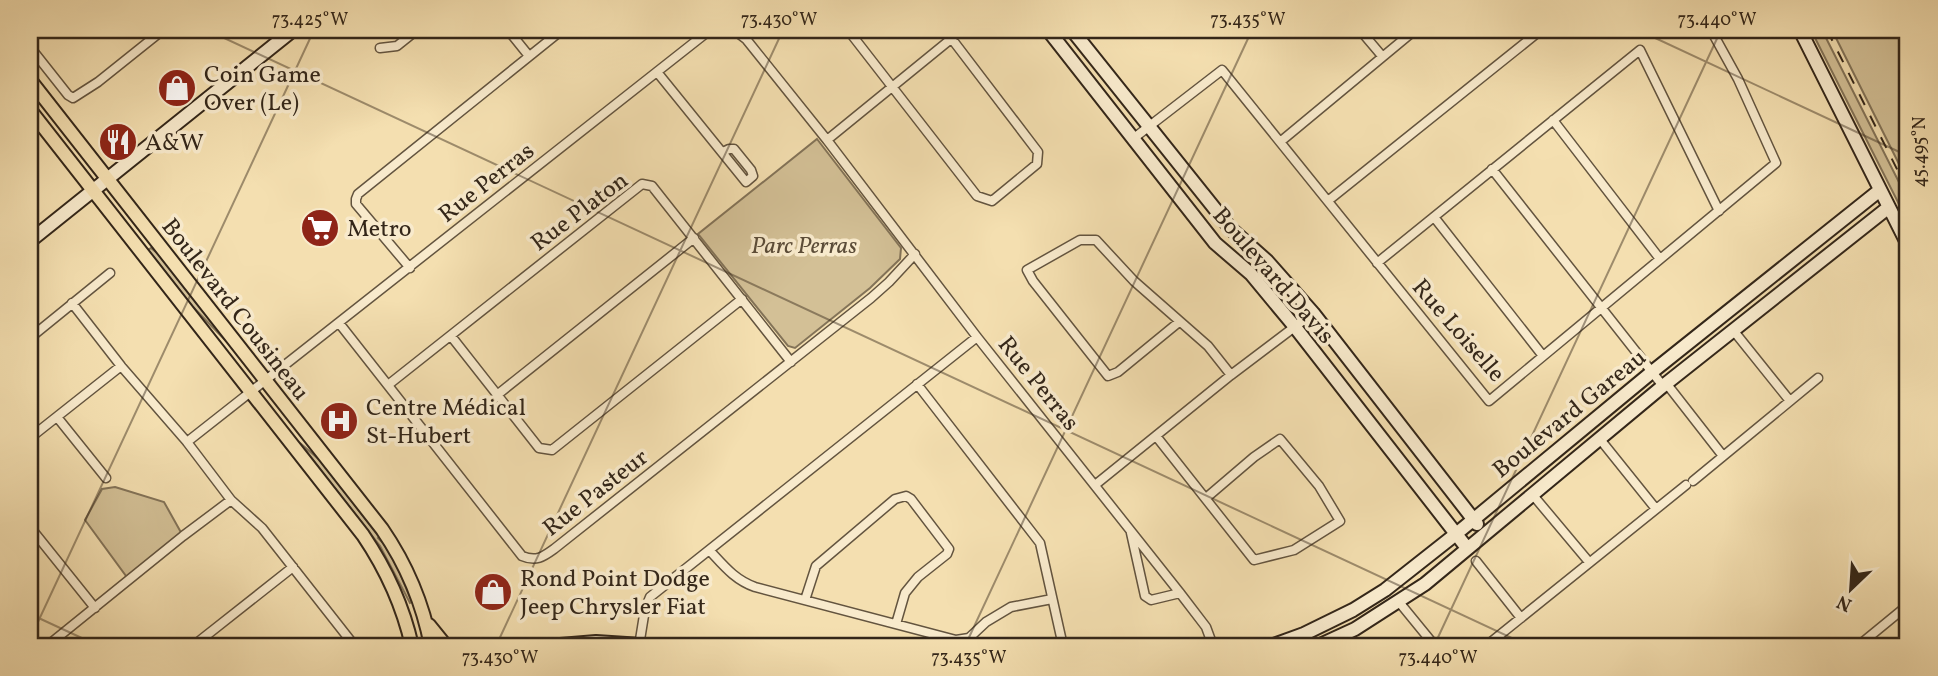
<svg xmlns="http://www.w3.org/2000/svg" width="1938" height="676" font-family="Vollkorn,serif">
<rect width="100%" height="100%" fill="#f4dfb0"/>
<filter id="stains"><feTurbulence type="fractalNoise" baseFrequency=".00286" numOctaves="4"/><feColorMatrix values="0 0 0 0 .2 0 0 0 0 .09 0 0 0 0 .02 0 0 0 .5 -.17"/></filter>
<radialGradient id="worn" r=".72"><stop offset=".6" stop-color="#630" stop-opacity="0"/><stop offset="1" stop-color="#630" stop-opacity=".3"/></radialGradient>
<path fill="#d3c096" stroke="#837358" stroke-width="2" d="M 1811,30 L 1822,30 L 1908,200 L 1908,222 Z
M 1832,30 L 1902,30 L 1908,41 L 1908,182 Z
M 817,139 L 901,248 L 900,259 L 870,288 L 795,348 L 788,346 L 698,234 Z
M 151,248 L 161,256 L 227,342 L 193,307 L 148,250 Z
M 300,443 L 322,462 L 379,537 L 378,538 L 383,543 L 397,566 L 412,602 L 410,603 L 380,546 Z
M 115,487 L 164,502 L 183,536 L 129,580 L 85,520 L 102,489 Z"/>
<g fill="none" stroke-linecap="round" stroke-linejoin="round">
<defs>
<path id="street" d="M 508,30 L 529,56
M 734,30 L 746,39 L 827,140 L 977,337 L 1180,593 L 1206,627 L 1213,646
M 848,30 L 977,196 L 992,201 L 1037,164 L 1038,152 L 945,30
M 1360,30 L 1382,56
M 30,36 L 36,30
M 30,47 L 68,95 L 73,98 L 98,82 L 163,30
M 380,48 L 397,46 L 417,30
M 657,72 L 746,182 L 753,176 L 751,170 L 734,149 L 729,149 L 723,152
M 1553,120 L 1660,259
M 30,133 L 41,125
M 1134,138 L 1222,70 L 1489,401 L 1776,163 L 1738,79 L 1711,30
M 827,140 L 962,30
M 1280,142 L 1415,30
M 1492,169 L 1663,386
M 1329,200 L 1541,30
M 1434,217 L 1543,356
M 1377,263 L 1640,50 L 1719,211
M 410,268 L 356,204 L 356,199 L 358,194 L 562,30
M 72,303 L 121,366 L 187,442 L 231,500 L 262,528 L 350,640 L 341,646
M 1179,322 L 1118,372 L 1108,376 L 1033,281 L 1027,270 L 1080,240 L 1096,240 L 1134,281 L 1208,346 L 1231,375
M 339,323 L 522,556 C 536,562 543,557 554,549 L 871,298 L 889,282 L 915,254
M 1733,330 L 1790,401
M 451,336 L 539,448 L 552,450 L 742,299
M 30,338 L 110,273
M 1666,383 L 1723,456
M 917,384 L 1040,543 L 1063,646
M 388,385 L 642,184 L 652,186 L 791,362
M 497,395 L 694,238
M 57,417 L 106,478
M 1156,436 L 1254,560 L 1294,550 L 1340,521 L 1319,486 L 1280,439 L 1254,457 L 1206,498
M 30,438 L 121,366
M 1599,438 L 1656,509
M 187,442 L 710,30
M 1693,481 L 1818,378
M 1095,485 L 1231,375 L 1313,313
M 1532,494 L 1589,562
M 30,527 L 95,608
M 1131,533 L 1145,596 L 1151,600 L 1180,593
M 710,551 C 724,566 735,580 755,587 L 956,640 L 969,638 L 986,622 L 1011,607 L 1052,599
M 1476,561 L 1521,618
M 805,600 L 816,566 L 895,499 L 906,496 L 911,499 L 949,549 L 947,554 L 918,577 L 905,593 L 896,624
M 1399,602 L 1435,646
M 47,646 L 183,536 L 231,500
M 193,646 L 293,567
M 639,646 L 645,609 L 650,597 L 977,337
M 1486,646 L 1686,485
M 1858,646 L 1908,605"/>
<path id="secondary" d="M 1048,30 L 1215,243 L 1251,274 L 1295,327 L 1467,548
M 1072,30 L 1231,229 L 1267,261 L 1313,313 L 1477,524
M 1800,30 L 1908,245
M 30,241 L 293,30
M 548,646 L 596,642 L 657,646
M 1271,646 L 1304,634 L 1353,610 L 1385,590 L 1456,534 L 1652,372 L 1880,190
M 1318,646 L 1355,629 L 1425,584 L 1663,386 L 1889,207"/>
<path id="primary" d="M 30,80 L 382,529 C 406,564 423,604 431,646
M 30,110 L 363,535 C 386,569 403,606 412,646
M 429,625 L 446,646"/>
</defs>
<use href="#street" stroke="#63543f" stroke-width="11"/>
<use href="#secondary" stroke="#332619" stroke-width="16"/>
<use href="#primary" stroke="#332619" stroke-width="16"/>
<use href="#street" stroke="#f8eacc" stroke-width="8"/>
<use href="#secondary" stroke="#f8eacc" stroke-width="12"/>
<use href="#primary" stroke="#f4dfb0" stroke-width="12"/>
<path stroke="#332619" stroke-width="2" stroke-dasharray="12 12" stroke-linecap="butt" d="M 1827,30 L 1908,191"/>
</g>
<path fill="none" stroke="#332619" stroke-width="2" stroke-opacity="0.45" d="M 207,30 L 1529,646M 1638,30 L 1908,156M 30,614 L 99,646M 30,639 L 314,30M 496,646 L 783,30M 965,646 L 1252,30M 1434,646 L 1721,30M 1903,646 L 1908,635"/>
<defs>
<symbol id="shop-disc" viewBox="-11 -11 22 22"><circle r="9.5" fill="#8f2418" stroke="#f8eacc"/><path d="M-5-2.5h2.3a2.7 3.5 0 0 1 5.4 0H5L5.5 6h-11ZM-1.5-2.5h3a1.5 2.3 0 0 0-3 0Z" fill="#fff"/></symbol>
<symbol id="restaurant-disc" viewBox="-11 -11 22 22"><circle r="9.5" fill="#8f2418" stroke="#f8eacc"/><path d="M-5-6h1v4h1v-4h1v4h1v-4h1v5L-1.5 .5V6h-2V.5L-5-1ZM5-6V6H3V1.5H1.5Q1.5-4 5-6Z" fill="#fff"/></symbol>
<symbol id="supermarket-disc" viewBox="-11 -11 22 22"><circle r="9.5" fill="#8f2418" stroke="#f8eacc"/><path d="M-6-5.5h2.5l.6 2H6L4.5 2H-2.5L-4.4-4H-6ZM-1.5 3.2a1.3 1.3 0 1 0 .1 0ZM3 3.2a1.3 1.3 0 1 0 .1 0Z" fill="#fff"/></symbol>
<symbol id="hospital-disc" viewBox="-11 -11 22 22"><circle r="9.5" fill="#8f2418" stroke="#f8eacc"/><path d="M-5-5h3v3.5h4V-5h3V5h-3V1.5h-4V5h-3Z" fill="#fff"/></symbol>
</defs>
<g fill-rule="evenodd">
<use href="#shop-disc" x="155" y="66" width="44" height="44"/>
<use href="#restaurant-disc" x="96" y="120" width="44" height="44"/>
<use href="#supermarket-disc" x="298" y="206" width="44" height="44"/>
<use href="#hospital-disc" x="317" y="399" width="44" height="44"/>
<use href="#shop-disc" x="471" y="570" width="44" height="44"/>
</g>
<g text-anchor="middle" stroke-width="7" stroke-linejoin="round" paint-order="stroke">
<g font-size="24" fill="#332619" stroke="#f8eacc" text-anchor="start">
<text x="204" y="82">Coin Game<tspan x="204" dy="28">Over (Le)</tspan></text>
<text x="145" y="150">A&amp;W</text>
<text x="347" y="236">Metro</text>
<text x="366" y="415">Centre Médical<tspan x="366" dy="28">St-Hubert</tspan></text>
<text x="520" y="586">Rond Point Dodge<tspan x="520" dy="28">Jeep Chrysler Fiat</tspan></text>
</g>
<g font-size="24" fill="#332619" stroke="#f8eacc">
<text transform="translate(486 182) rotate(-38)" y="8">Rue Perras</text>
<text transform="translate(579 211) rotate(-37)" y="8">Rue Platon</text>
<text transform="translate(1274 275) rotate(49)" y="8">Boulevard Davis</text>
<text transform="translate(236 309) rotate(52)" y="8">Boulevard Cousineau</text>
<text transform="translate(1459 330) rotate(49)" y="8">Rue Loiselle</text>
<text transform="translate(1039 383) rotate(51)" y="8">Rue Perras</text>
<text transform="translate(1569 413) rotate(-39)" y="8">Boulevard Gareau</text>
<text transform="translate(595 492) rotate(-38)" y="8">Rue Pasteur</text>
</g>
<g font-size="24" font-style="italic" fill="#5b4c38" stroke="#f8eacc">
<text x="804" y="253">Parc Perras</text>
</g>
</g>
<rect width="1938" height="676" fill="none" stroke="#f4dfb0" stroke-width="77"/>
<g transform="translate(1851 589) rotate(205)" stroke="#f8eacc" stroke-width="5" paint-order="stroke">
<path d="M0-5L12 26L0 18L-12 26Z" fill="#332619"/>
<text y="-10" font-size="19" font-weight="bold" text-anchor="middle" fill="#332619">N</text>
</g>
<rect x="38" y="38" width="1861" height="600" fill="none" stroke="#332619" stroke-width="2.5"/>
<g font-size="18" text-anchor="middle" fill="#332619">
<text x="310" y="25">73.425°W</text>
<text x="779" y="25">73.430°W</text>
<text x="1248" y="25">73.435°W</text>
<text x="1717" y="25">73.440°W</text>
<text transform="translate(1919 152) rotate(-90)" y="6">45.495°N</text>
<text x="500" y="663">73.430°W</text>
<text x="969" y="663">73.435°W</text>
<text x="1438" y="663">73.440°W</text>
</g>
<rect width="100%" height="100%" filter="url(#stains)"/>
<rect width="100%" height="100%" fill="url(#worn)"/>
</svg>
